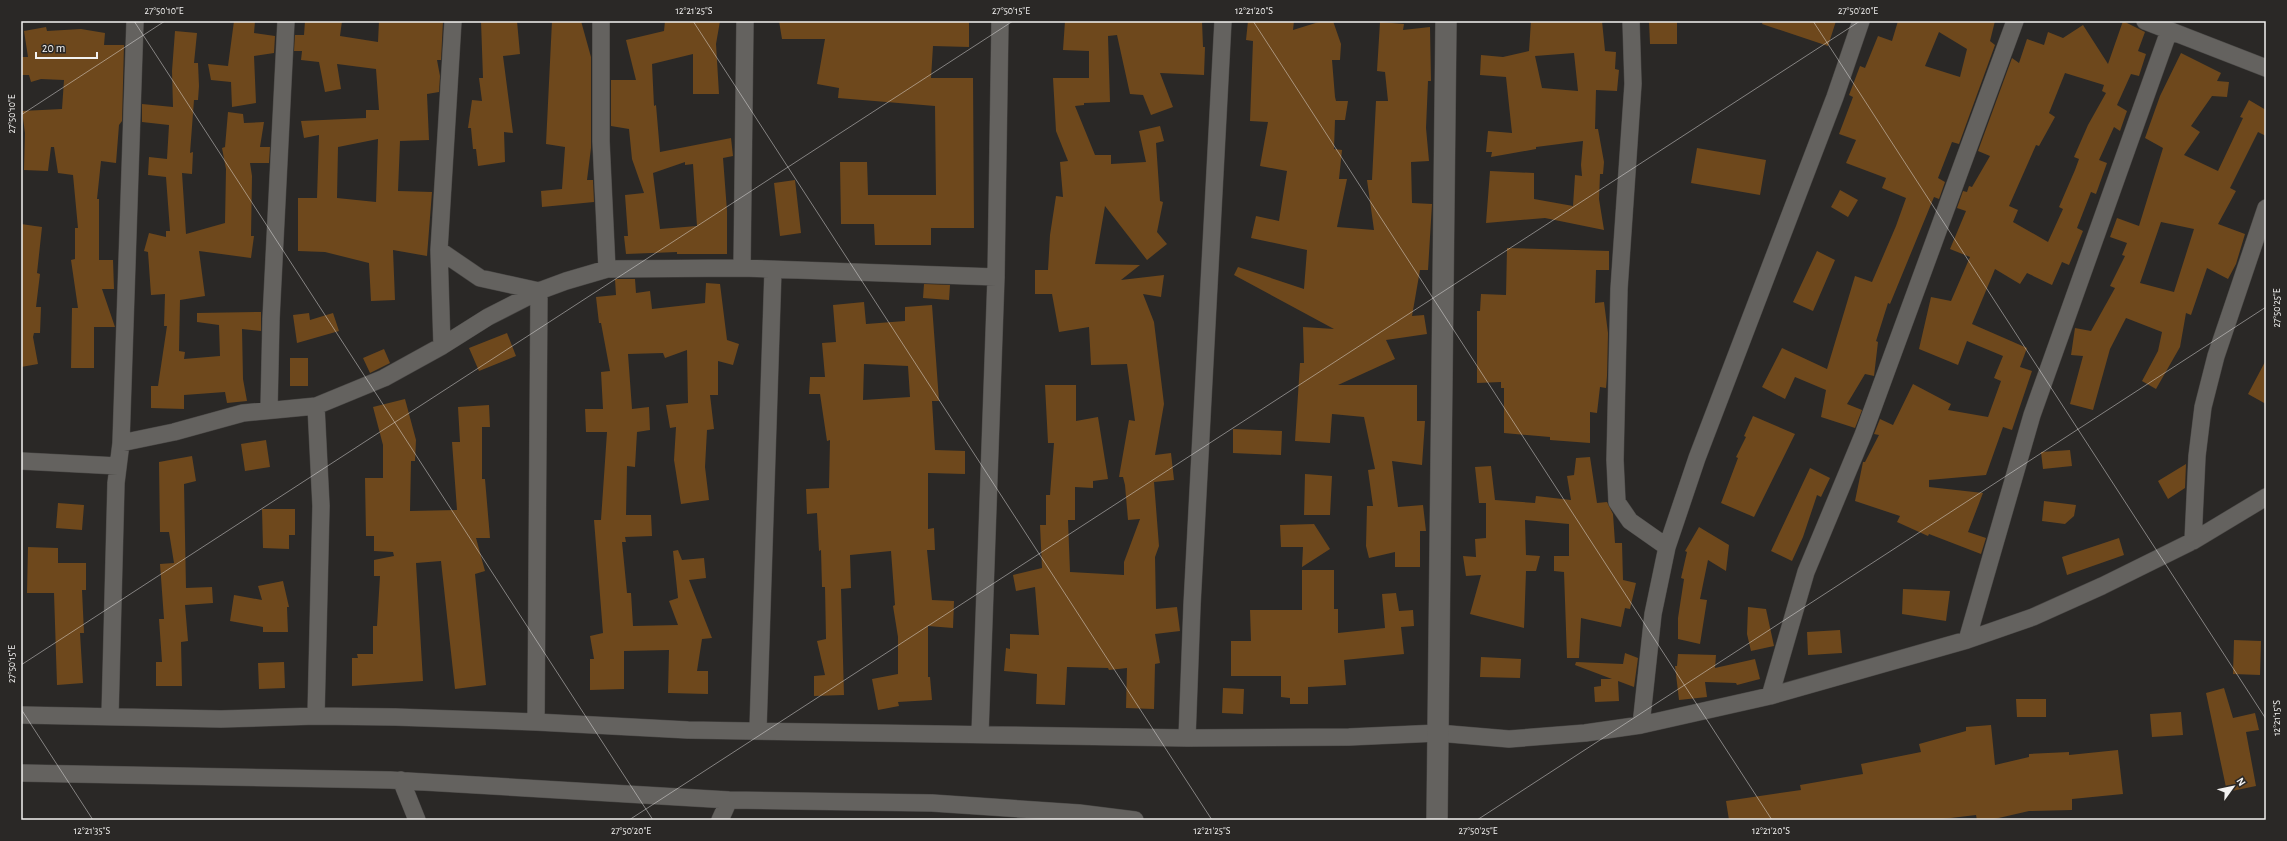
<svg xmlns="http://www.w3.org/2000/svg" width="2287" height="841" font-family="'Alegreya Sans',sans-serif">
<rect width="100%" height="100%" fill="#2a2826"/>
<path fill="#6e481c" fill-rule="evenodd" d="M 234,21 L 255,21 L 254,33 L 275,36 L 274,53 L 254,56 L 256,103 L 232,107 L 231,82 L 211,80 L 208,64 L 228,66 Z
M 305,21 L 342,21 L 340,36 L 378,42 L 379,21 L 443,21 L 441,60 L 437,60 L 440,76 L 439,92 L 427,94 L 429,140 L 400,141 L 398,191 L 432,192 L 427,256 L 393,250 L 395,300 L 371,301 L 369,263 L 325,252 L 298,251 L 298,198 L 317,198 L 319,135 L 304,138 L 301,121 L 366,118 L 366,110 L 379,110 L 376,69 L 337,64 L 341,89 L 325,92 L 319,62 L 301,60 L 302,51 L 294,51 L 295,35 L 304,35 ZM 378,139 L 376,202 L 337,198 L 338,147 Z
M 481,21 L 517,21 L 520,54 L 503,56 L 513,133 L 504,132 L 505,162 L 478,166 L 476,149 L 473,149 L 471,128 L 468,128 L 472,100 L 482,101 L 479,78 L 483,78 Z
M 552,21 L 581,21 L 591,57 L 591,148 L 587,180 L 593,180 L 594,202 L 542,207 L 541,191 L 562,189 L 565,147 L 546,144 Z
M 665,21 L 720,21 L 716,44 L 719,94 L 693,94 L 693,54 L 652,64 L 654,106 L 656,105 L 660,152 L 731,138 L 733,156 L 723,158 L 727,211 L 727,254 L 677,254 L 677,252 L 626,254 L 624,236 L 628,236 L 625,195 L 644,193 L 632,159 L 629,129 L 611,126 L 611,80 L 636,80 L 626,40 L 664,31 ZM 685,162 L 685,165 L 693,164 L 697,226 L 660,229 L 653,173 Z
M 779,21 L 969,21 L 969,47 L 933,46 L 931,78 L 973,78 L 974,228 L 931,228 L 931,245 L 875,245 L 874,224 L 841,224 L 840,162 L 867,162 L 868,195 L 936,195 L 935,106 L 838,98 L 839,88 L 817,84 L 825,39 L 782,39 Z
M 1065,21 L 1202,21 L 1203,47 L 1205,47 L 1204,75 L 1160,73 L 1173,107 L 1151,115 L 1143,95 L 1130,94 L 1117,35 L 1108,36 L 1110,102 L 1084,103 L 1084,105 L 1075,106 L 1095,155 L 1111,155 L 1111,164 L 1146,162 L 1139,131 L 1160,126 L 1164,141 L 1156,143 L 1160,201 L 1163,202 L 1157,232 L 1167,244 L 1147,260 L 1105,206 L 1095,264 L 1140,265 L 1121,280 L 1164,275 L 1161,297 L 1143,294 L 1154,322 L 1164,404 L 1155,455 L 1171,453 L 1174,480 L 1154,482 L 1159,546 L 1155,557 L 1156,609 L 1177,607 L 1180,631 L 1155,634 L 1160,663 L 1155,664 L 1154,709 L 1126,708 L 1127,668 L 1109,670 L 1108,668 L 1067,667 L 1065,705 L 1036,704 L 1037,674 L 1004,671 L 1006,648 L 1010,649 L 1010,634 L 1039,635 L 1035,587 L 1016,591 L 1013,575 L 1042,568 L 1040,525 L 1046,525 L 1046,495 L 1050,495 L 1054,443 L 1048,443 L 1045,385 L 1076,385 L 1076,421 L 1098,417 L 1108,479 L 1093,481 L 1093,488 L 1075,487 L 1075,520 L 1068,520 L 1070,572 L 1124,575 L 1124,562 L 1140,519 L 1128,520 L 1125,485 L 1123,477 L 1119,477 L 1129,420 L 1135,421 L 1127,364 L 1091,365 L 1089,327 L 1059,332 L 1052,294 L 1035,294 L 1035,270 L 1048,270 L 1050,235 L 1056,196 L 1063,197 L 1060,162 L 1068,161 L 1056,131 L 1053,78 L 1089,78 L 1089,51 L 1063,50 Z
M 1248,21 L 1294,21 L 1293,30 L 1322,21 L 1333,21 L 1341,44 L 1340,60 L 1332,60 L 1335,97 L 1336,101 L 1348,101 L 1345,120 L 1335,120 L 1334,149 L 1342,150 L 1339,179 L 1347,179 L 1337,227 L 1374,230 L 1367,180 L 1372,180 L 1376,101 L 1388,101 L 1385,72 L 1377,71 L 1380,22 L 1404,24 L 1403,30 L 1430,27 L 1431,81 L 1428,81 L 1426,128 L 1429,161 L 1411,162 L 1412,203 L 1432,204 L 1428,270 L 1420,270 L 1412,316 L 1424,315 L 1427,334 L 1386,340 L 1395,359 L 1338,385 L 1417,385 L 1417,421 L 1425,421 L 1422,465 L 1392,461 L 1398,507 L 1423,505 L 1426,531 L 1420,531 L 1420,567 L 1395,567 L 1395,552 L 1369,558 L 1366,546 L 1367,506 L 1373,506 L 1368,470 L 1375,469 L 1364,417 L 1332,414 L 1330,443 L 1295,441 L 1300,363 L 1304,363 L 1303,327 L 1334,329 L 1234,275 L 1238,267 L 1304,289 L 1307,250 L 1251,238 L 1256,216 L 1279,221 L 1287,171 L 1260,166 L 1268,122 L 1250,121 L 1253,41 L 1246,40 Z
M 1531,21 L 1602,21 L 1605,51 L 1616,52 L 1615,69 L 1619,70 L 1617,91 L 1596,90 L 1595,129 L 1598,129 L 1604,162 L 1603,174 L 1600,174 L 1599,199 L 1604,230 L 1545,218 L 1486,223 L 1490,171 L 1534,173 L 1534,199 L 1573,206 L 1575,175 L 1582,176 L 1581,165 L 1583,141 L 1536,147 L 1536,149 L 1491,157 L 1492,152 L 1486,152 L 1488,131 L 1512,133 L 1506,77 L 1480,75 L 1481,55 L 1503,57 L 1529,51 ZM 1574,53 L 1578,91 L 1542,88 L 1535,56 Z
M 1649,21 L 1677,21 L 1677,44 L 1650,44 Z
M 1763,21 L 1836,21 L 1828,46 L 1762,24 Z
M 1898,21 L 1995,21 L 1990,41 L 1995,45 L 1959,144 L 1952,142 L 1938,178 L 1945,182 L 1939,199 L 1934,197 L 1890,304 L 1888,303 L 1876,341 L 1878,342 L 1874,376 L 1865,374 L 1847,404 L 1862,410 L 1855,428 L 1821,417 L 1826,390 L 1795,377 L 1785,399 L 1762,387 L 1782,348 L 1827,369 L 1855,276 L 1872,282 L 1896,226 L 1906,198 L 1882,188 L 1886,178 L 1846,163 L 1856,140 L 1839,134 L 1853,97 L 1849,95 L 1860,66 L 1865,68 L 1878,36 L 1892,41 ZM 1939,32 L 1967,49 L 1960,77 L 1925,66 Z
M 2123,21 L 2145,32 L 2138,51 L 2146,54 L 2139,76 L 2131,74 L 2117,105 L 2127,111 L 2120,131 L 2114,127 L 2099,160 L 2107,163 L 2096,194 L 2091,192 L 2077,228 L 2083,231 L 2069,265 L 2062,262 L 2052,285 L 2027,273 L 2020,284 L 1995,269 L 1972,324 L 2027,348 L 2020,367 L 2032,371 L 2012,430 L 2003,427 L 1986,475 L 1929,480 L 1929,487 L 1983,493 L 1968,532 L 1986,538 L 1981,554 L 1929,534 L 1928,536 L 1897,522 L 1900,516 L 1855,501 L 1863,462 L 1865,462 L 1879,435 L 1874,434 L 1880,419 L 1893,425 L 1913,384 L 1951,404 L 1948,410 L 1988,417 L 2001,381 L 1994,378 L 2003,356 L 1967,341 L 1958,365 L 1919,349 L 1931,297 L 1951,301 L 1970,257 L 1950,249 L 1966,211 L 1957,208 L 1963,191 L 1967,192 L 1969,186 L 1972,187 L 1990,156 L 1978,151 L 2012,58 L 2019,63 L 2027,39 L 2044,45 L 2048,32 L 2063,38 L 2083,25 L 2108,64 ZM 2065,73 L 2104,85 L 2102,91 L 2106,93 L 2088,125 L 2074,157 L 2079,159 L 2075,170 L 2059,207 L 2063,209 L 2048,242 L 2013,222 L 2018,210 L 2009,206 L 2036,145 L 2039,146 L 2055,117 L 2049,113 Z
M 46,27 L 47,31 L 81,29 L 105,33 L 104,45 L 124,45 L 122,121 L 119,125 L 116,163 L 101,161 L 97,199 L 99,199 L 99,260 L 113,260 L 114,289 L 102,289 L 115,327 L 94,327 L 94,368 L 71,368 L 72,308 L 78,308 L 71,260 L 75,259 L 75,228 L 78,228 L 73,175 L 58,173 L 54,147 L 51,147 L 48,171 L 24,170 L 25,133 L 22,111 L 62,109 L 64,80 L 41,79 L 31,82 L 29,75 L 21,75 L 21,57 L 28,57 L 24,31 Z
M 175,31 L 197,33 L 194,63 L 198,63 L 199,86 L 198,100 L 194,100 L 190,153 L 193,152 L 192,174 L 182,173 L 186,234 L 225,223 L 226,169 L 222,148 L 225,147 L 228,112 L 243,114 L 244,123 L 264,122 L 260,147 L 270,147 L 269,163 L 250,163 L 252,176 L 251,236 L 254,236 L 251,258 L 199,251 L 205,296 L 180,300 L 179,351 L 185,352 L 184,359 L 220,356 L 219,325 L 197,322 L 197,313 L 261,312 L 261,331 L 242,329 L 243,379 L 247,401 L 227,403 L 225,392 L 184,395 L 184,409 L 151,408 L 151,386 L 158,386 L 167,326 L 164,326 L 165,294 L 151,295 L 148,252 L 144,251 L 149,233 L 166,237 L 166,231 L 170,231 L 166,177 L 148,175 L 149,157 L 167,159 L 169,125 L 142,122 L 142,104 L 173,107 L 172,71 Z
M 2181,53 L 2221,73 L 2217,81 L 2229,82 L 2227,97 L 2212,96 L 2191,126 L 2200,132 L 2184,155 L 2218,171 L 2243,118 L 2240,117 L 2249,100 L 2266,110 L 2266,136 L 2258,132 L 2230,188 L 2236,191 L 2218,224 L 2245,234 L 2236,264 L 2228,279 L 2207,268 L 2191,315 L 2186,313 L 2180,347 L 2156,389 L 2142,381 L 2158,351 L 2162,332 L 2126,318 L 2110,349 L 2093,410 L 2070,404 L 2083,356 L 2071,355 L 2075,328 L 2091,331 L 2115,288 L 2110,286 L 2125,256 L 2122,255 L 2127,243 L 2110,237 L 2117,218 L 2139,226 L 2163,148 L 2145,138 L 2160,96 ZM 2161,222 L 2194,229 L 2174,292 L 2140,283 Z
M 1697,148 L 1766,160 L 1760,195 L 1691,183 Z
M 795,180 L 801,233 L 780,236 L 774,183 Z
M 1840,190 L 1858,200 L 1848,217 L 1831,207 Z
M 21,224 L 42,227 L 37,273 L 40,274 L 36,307 L 41,307 L 40,333 L 34,333 L 33,337 L 38,364 L 21,367 Z
M 1507,248 L 1609,251 L 1609,270 L 1596,270 L 1595,303 L 1604,302 L 1608,333 L 1607,376 L 1606,388 L 1600,387 L 1597,413 L 1590,412 L 1590,443 L 1550,440 L 1550,437 L 1504,433 L 1504,388 L 1501,388 L 1501,382 L 1477,383 L 1477,311 L 1480,311 L 1481,294 L 1506,295 Z
M 1817,251 L 1835,260 L 1813,311 L 1793,302 Z
M 615,279 L 635,279 L 636,293 L 650,291 L 652,309 L 705,303 L 706,283 L 720,284 L 727,340 L 739,344 L 733,365 L 718,361 L 718,395 L 710,395 L 714,429 L 707,430 L 705,467 L 709,500 L 681,504 L 674,460 L 676,427 L 670,428 L 666,405 L 688,403 L 687,350 L 665,358 L 663,353 L 628,354 L 632,409 L 649,407 L 650,430 L 637,432 L 635,467 L 627,466 L 626,515 L 651,515 L 652,536 L 625,537 L 626,542 L 622,542 L 627,593 L 631,593 L 633,626 L 678,625 L 669,601 L 678,598 L 673,551 L 678,550 L 682,560 L 704,558 L 706,578 L 689,580 L 712,638 L 702,639 L 697,671 L 708,671 L 708,694 L 668,693 L 669,650 L 624,651 L 624,689 L 590,690 L 590,659 L 594,659 L 590,636 L 603,633 L 594,520 L 601,520 L 607,432 L 586,432 L 585,409 L 603,409 L 601,372 L 610,371 L 601,323 L 599,323 L 596,297 L 616,295 Z
M 924,284 L 950,285 L 949,300 L 923,298 Z
M 864,302 L 866,324 L 905,321 L 905,307 L 932,305 L 939,401 L 932,401 L 935,450 L 965,451 L 965,474 L 928,473 L 928,529 L 934,528 L 935,550 L 927,550 L 932,600 L 954,601 L 953,628 L 928,626 L 928,677 L 930,677 L 932,700 L 898,702 L 899,706 L 878,710 L 872,679 L 898,674 L 898,637 L 893,606 L 895,605 L 891,551 L 850,555 L 851,588 L 841,589 L 844,695 L 814,696 L 814,676 L 825,675 L 817,641 L 826,639 L 825,587 L 822,587 L 821,550 L 819,551 L 817,513 L 807,514 L 806,489 L 829,488 L 830,440 L 827,441 L 820,394 L 809,394 L 810,377 L 825,377 L 822,343 L 836,342 L 833,305 ZM 864,364 L 908,366 L 910,397 L 863,400 Z
M 309,313 L 310,320 L 333,313 L 339,331 L 297,343 L 293,315 Z
M 507,333 L 516,356 L 479,371 L 469,348 Z
M 384,349 L 390,363 L 370,373 L 363,358 Z
M 290,358 L 308,358 L 308,386 L 290,386 Z
M 2266,360 L 2266,404 L 2248,394 Z
M 405,399 L 416,440 L 415,461 L 411,461 L 410,511 L 457,510 L 452,442 L 460,442 L 458,407 L 489,405 L 490,427 L 482,427 L 482,479 L 485,479 L 490,538 L 476,538 L 485,571 L 475,574 L 486,685 L 455,689 L 441,561 L 416,563 L 423,681 L 352,686 L 352,658 L 358,658 L 357,654 L 373,654 L 373,626 L 377,626 L 380,576 L 374,576 L 374,560 L 394,556 L 393,552 L 374,551 L 374,536 L 366,536 L 365,478 L 383,478 L 383,445 L 373,407 Z
M 1753,416 L 1795,434 L 1754,517 L 1721,503 L 1738,458 L 1736,457 L 1746,437 L 1744,436 Z
M 1233,429 L 1282,431 L 1281,455 L 1233,453 Z
M 266,440 L 270,467 L 245,471 L 241,444 Z
M 2070,450 L 2072,466 L 2043,469 L 2041,452 Z
M 192,456 L 196,481 L 184,484 L 186,588 L 212,587 L 213,603 L 185,605 L 188,641 L 181,642 L 182,686 L 156,686 L 156,662 L 162,662 L 159,619 L 164,619 L 160,564 L 174,563 L 169,532 L 160,532 L 159,462 Z
M 1590,457 L 1597,503 L 1607,502 L 1613,514 L 1615,543 L 1622,543 L 1623,580 L 1636,583 L 1630,609 L 1625,608 L 1621,627 L 1581,618 L 1579,658 L 1567,658 L 1564,572 L 1554,571 L 1554,556 L 1569,556 L 1569,524 L 1525,520 L 1526,555 L 1540,556 L 1536,571 L 1526,571 L 1524,628 L 1470,614 L 1481,575 L 1466,576 L 1463,556 L 1476,557 L 1475,539 L 1486,538 L 1486,503 L 1479,503 L 1475,467 L 1491,466 L 1495,500 L 1535,503 L 1536,496 L 1571,500 L 1567,476 L 1574,475 L 1576,458 Z
M 2186,464 L 2185,488 L 2168,499 L 2158,481 Z
M 1810,468 L 1830,478 L 1821,497 L 1817,495 L 1803,537 L 1792,561 L 1771,551 Z
M 1305,474 L 1332,476 L 1330,515 L 1304,515 Z
M 2044,501 L 2076,505 L 2074,516 L 2065,524 L 2042,521 Z
M 58,503 L 84,505 L 82,530 L 56,528 Z
M 262,509 L 295,509 L 295,535 L 289,535 L 289,549 L 263,548 Z
M 1314,524 L 1330,549 L 1302,567 L 1303,547 L 1281,547 L 1280,525 Z
M 1699,527 L 1729,545 L 1726,571 L 1708,560 L 1700,599 L 1707,600 L 1700,644 L 1678,639 L 1678,618 L 1684,579 L 1681,578 L 1687,552 L 1685,551 Z
M 2119,538 L 2124,555 L 2067,575 L 2062,557 Z
M 28,547 L 58,548 L 58,563 L 86,563 L 86,590 L 82,590 L 84,633 L 80,633 L 83,683 L 57,685 L 54,593 L 27,593 Z
M 1302,570 L 1334,570 L 1334,609 L 1338,609 L 1338,633 L 1385,628 L 1382,594 L 1396,593 L 1399,611 L 1413,610 L 1414,626 L 1401,627 L 1404,654 L 1344,660 L 1346,685 L 1308,687 L 1308,704 L 1290,704 L 1290,698 L 1281,697 L 1281,676 L 1231,676 L 1231,641 L 1251,641 L 1250,610 L 1302,610 Z
M 283,581 L 289,607 L 287,607 L 288,632 L 263,632 L 263,627 L 230,621 L 234,595 L 262,600 L 258,586 Z
M 1903,589 L 1950,591 L 1946,621 L 1902,614 Z
M 1748,607 L 1766,609 L 1774,646 L 1751,651 L 1747,634 Z
M 1840,630 L 1842,653 L 1808,655 L 1807,632 Z
M 2234,640 L 2261,641 L 2260,675 L 2233,674 Z
M 1625,653 L 1638,658 L 1634,687 L 1618,681 L 1619,701 L 1595,702 L 1594,687 L 1601,686 L 1601,679 L 1612,679 L 1575,665 L 1576,662 L 1623,664 Z
M 1678,654 L 1716,655 L 1715,668 L 1755,659 L 1760,679 L 1737,685 L 1736,683 L 1705,682 L 1707,697 L 1679,700 L 1675,666 L 1677,666 Z
M 1481,657 L 1521,659 L 1520,678 L 1480,677 Z
M 284,662 L 285,688 L 259,689 L 258,663 Z
M 1223,688 L 1244,689 L 1243,714 L 1222,713 Z
M 2224,688 L 2233,718 L 2255,713 L 2259,730 L 2246,732 L 2256,786 L 2227,792 L 2206,693 Z
M 2016,699 L 2046,699 L 2046,717 L 2017,717 Z
M 2181,712 L 2183,735 L 2152,737 L 2150,714 Z
M 1991,725 L 1995,765 L 2029,757 L 2029,754 L 2069,752 L 2069,755 L 2118,750 L 2123,794 L 2072,799 L 2072,810 L 2029,811 L 1990,820 L 1977,820 L 1976,815 L 1934,820 L 1729,820 L 1726,801 L 1801,790 L 1800,785 L 1863,774 L 1861,764 L 1921,752 L 1919,744 L 1966,731 L 1966,727 Z"/>
<g fill="none" stroke-linecap="round" stroke-linejoin="round">
<defs>
<path id="minor" d="M 601,21 L 601,141 L 607,269
M 1631,21 L 1633,84 L 1619,289 L 1615,460 L 1617,502 L 1630,521 L 1667,547
M 2145,21 L 2266,68
M 439,250 L 480,278 L 539,291 L 536,722
M 742,268 L 745,21
M 442,346 L 439,250 L 453,21
M 269,409 L 271,319 L 286,21
M 121,443 L 174,432 L 243,413 L 316,406 L 384,378 L 442,346 L 488,317 L 539,291 L 566,281 L 607,269 L 742,268 L 996,277
M 21,461 L 118,466
M 2193,541 L 2197,456 L 2203,407 L 2216,356 L 2266,208
M 1967,640 L 2032,415 L 2169,31
M 1770,696 L 1806,572 L 1863,435 L 2015,21
M 21,715 L 221,719 L 316,716 L 395,717 L 536,722 L 688,730 L 1187,738 L 1349,737 L 1438,733 L 1509,739 L 1585,733 L 1641,725 L 1770,696 L 1967,640 L 2033,617 L 2102,586 L 2193,541 L 2266,497
M 110,716 L 116,483 L 121,443 L 135,21
M 316,716 L 321,506 L 316,406
M 1641,725 L 1653,614 L 1667,547 L 1697,458 L 1835,97 L 1861,21
M 758,729 L 773,270
M 980,734 L 996,277 L 1000,21
M 1187,738 L 1192,605 L 1223,21
M 21,773 L 390,780 L 729,800 L 932,803 L 1079,813 L 1135,820
M 401,780 L 417,820
M 720,820 L 729,800"/>
<path id="tertiary" d="M 1437,820 L 1446,21"/>
</defs>
<use href="#minor" stroke="#494745" stroke-width="18"/>
<use href="#tertiary" stroke="#494745" stroke-width="22"/>
<use href="#minor" stroke="#64625f" stroke-width="17"/>
<use href="#tertiary" stroke="#64625f" stroke-width="21"/>
</g>
<path fill="none" stroke="#f3f2f1" stroke-width="1" stroke-opacity="0.45" d="M 134,21 L 653,820M 693,21 L 1212,820M 1253,21 L 1772,820M 1813,21 L 2266,719M 21,115 L 165,21M 21,665 L 1013,21M 21,709 L 93,820M 629,820 L 1860,21M 1477,820 L 2266,307"/>
<rect width="2287" height="841" fill="none" stroke="#2a2826" stroke-width="44"/>
<g transform="translate(2233 787) rotate(57)" stroke="#2a2826" stroke-width="3" paint-order="stroke">
<path d="M0-3L7 15L0 10L-7 15Z" fill="#f3f2f1"/>
<text y="-6" font-size="11" font-weight="bold" text-anchor="middle" fill="#f3f2f1">N</text>
</g>
<path d="M36 52v6h61v-6" fill="none" stroke="#f3f2f1" stroke-width="2"/>
<text x="42" y="52" font-size="12" fill="#f3f2f1" stroke="#2a2826" stroke-width="3" paint-order="stroke">20 m</text>
<rect x="22" y="22" width="2243" height="797" fill="none" stroke="#f3f2f1" stroke-width="1.5"/>
<g font-size="10" text-anchor="middle" fill="#f3f2f1">
<text x="164" y="14">27°50'10"E</text>
<text x="694" y="14">12°21'25"S</text>
<text x="1011" y="14">27°50'15"E</text>
<text x="1254" y="14">12°21'20"S</text>
<text x="1858" y="14">27°50'20"E</text>
<text transform="translate(11 114) rotate(-90)" y="4">27°50'10"E</text>
<text transform="translate(2276 308) rotate(-90)" y="4">27°50'25"E</text>
<text transform="translate(11 664) rotate(-90)" y="4">27°50'15"E</text>
<text transform="translate(2276 718) rotate(-90)" y="4">12°21'15"S</text>
<text x="92" y="834">12°21'35"S</text>
<text x="631" y="834">27°50'20"E</text>
<text x="1212" y="834">12°21'25"S</text>
<text x="1478" y="834">27°50'25"E</text>
<text x="1771" y="834">12°21'20"S</text>
</g>
</svg>
